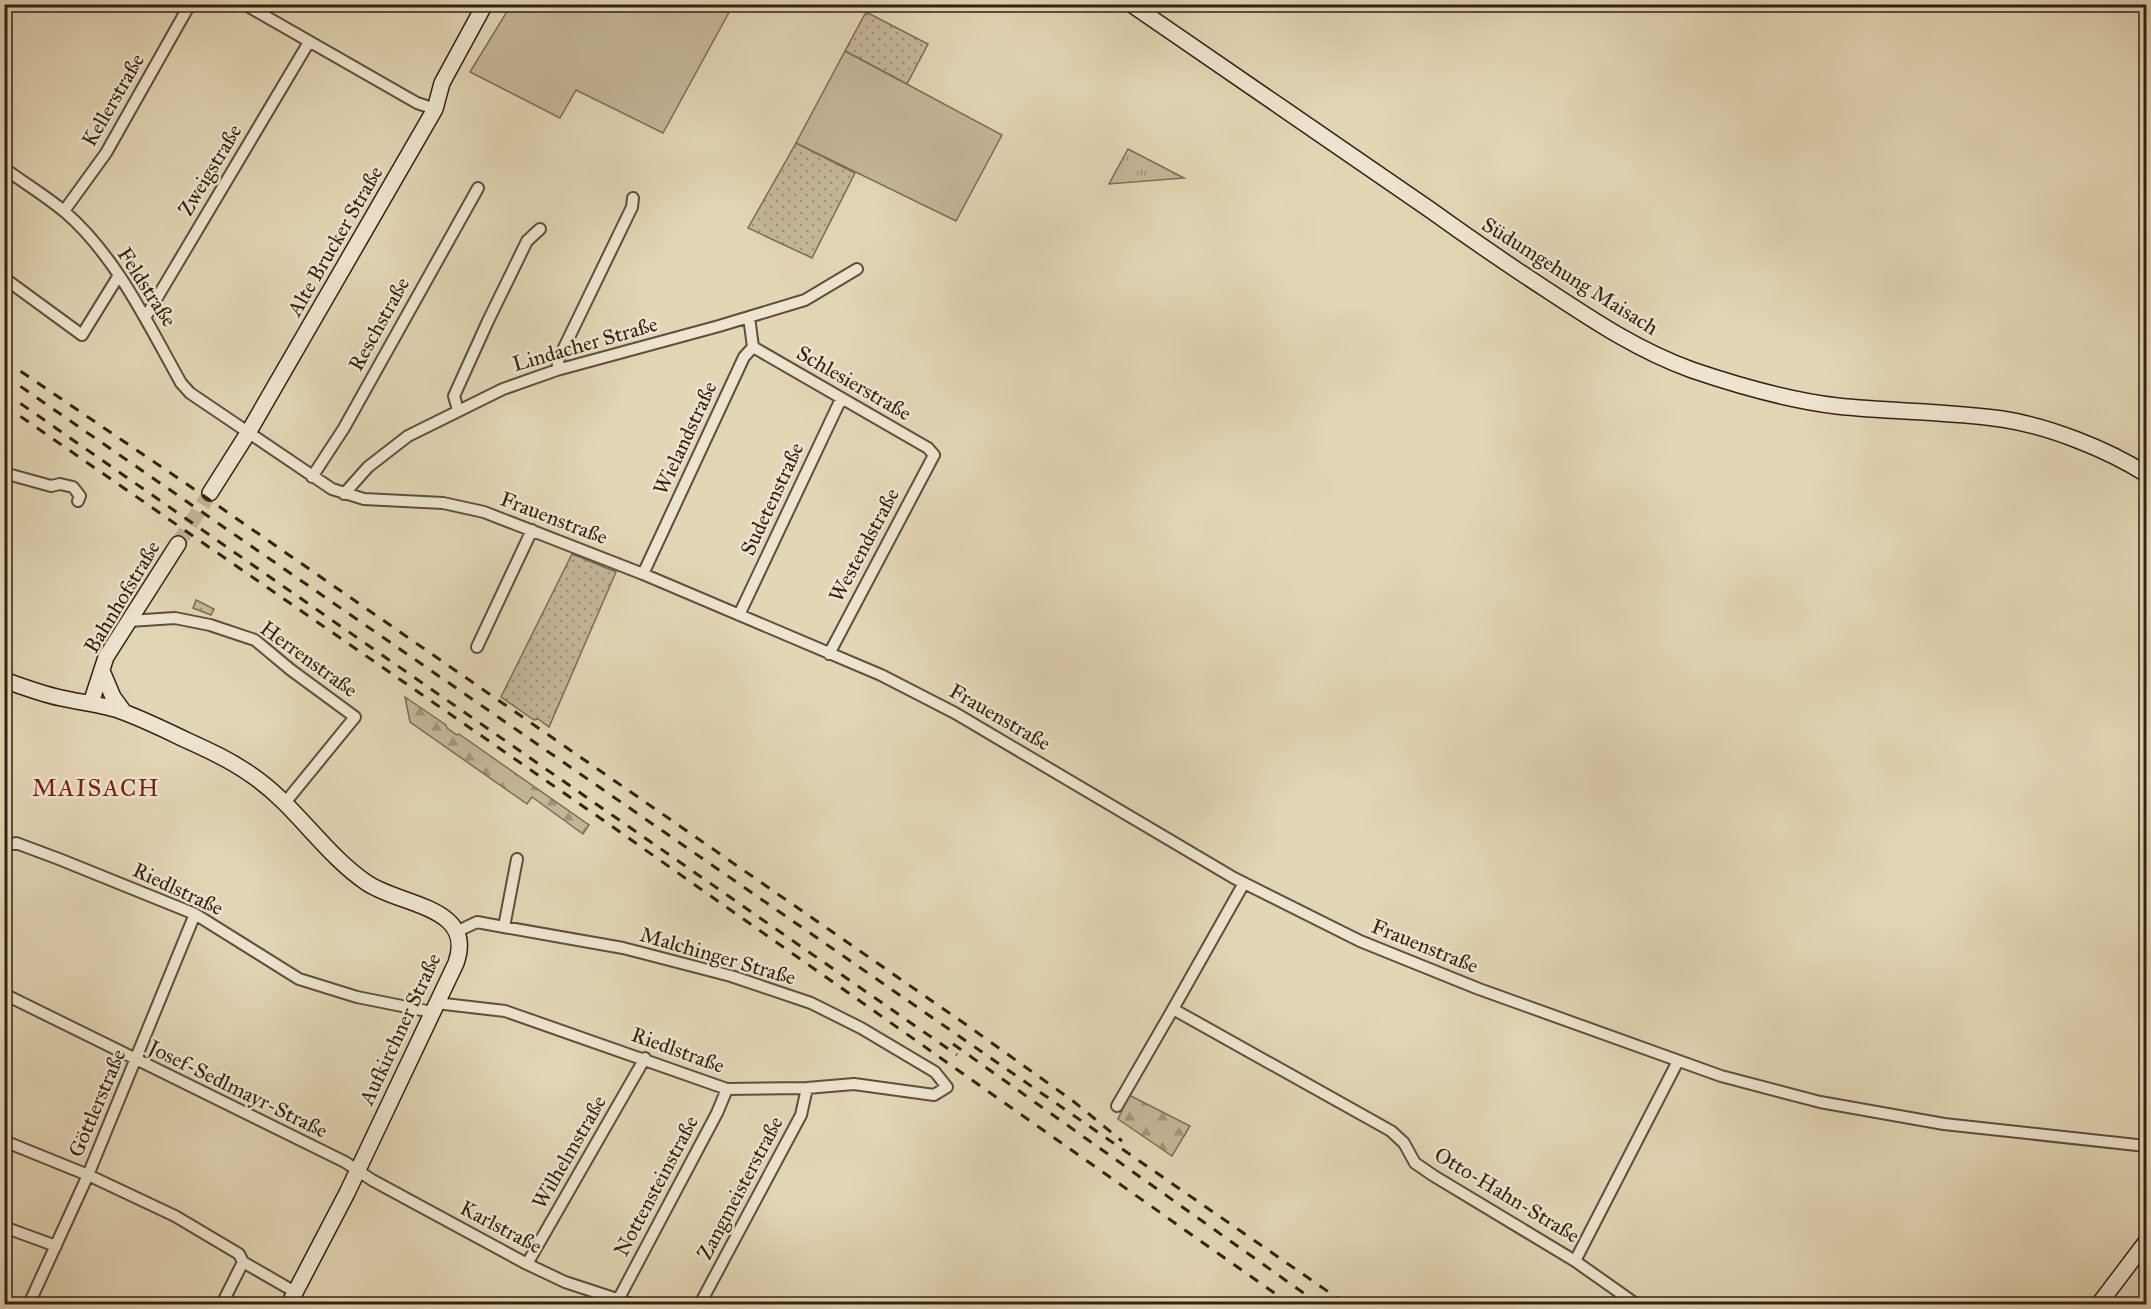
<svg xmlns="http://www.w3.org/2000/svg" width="2151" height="1309" font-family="'IM FELL Great Primer',serif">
<defs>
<pattern id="grass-dots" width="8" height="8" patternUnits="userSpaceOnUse" patternTransform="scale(1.5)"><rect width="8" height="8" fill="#c5b799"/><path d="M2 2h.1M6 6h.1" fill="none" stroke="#a1947c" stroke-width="1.8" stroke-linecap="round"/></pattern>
<pattern id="forest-firs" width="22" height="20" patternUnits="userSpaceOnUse" patternTransform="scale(1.5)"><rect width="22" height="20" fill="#c5b799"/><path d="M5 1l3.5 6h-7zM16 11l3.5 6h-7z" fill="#a1947c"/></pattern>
<pattern id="park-tufts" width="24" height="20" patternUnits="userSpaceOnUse" patternTransform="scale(1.5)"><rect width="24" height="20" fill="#c5b799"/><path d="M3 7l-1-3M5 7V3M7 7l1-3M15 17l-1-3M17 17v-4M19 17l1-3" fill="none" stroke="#a1947c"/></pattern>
</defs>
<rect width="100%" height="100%" fill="#e3d6b5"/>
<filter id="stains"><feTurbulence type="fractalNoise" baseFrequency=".00333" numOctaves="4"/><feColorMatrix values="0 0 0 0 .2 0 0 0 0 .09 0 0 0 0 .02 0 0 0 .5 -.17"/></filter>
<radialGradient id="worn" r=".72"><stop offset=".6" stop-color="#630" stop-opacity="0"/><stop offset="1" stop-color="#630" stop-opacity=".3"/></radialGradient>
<path fill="url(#grass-dots)" stroke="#7c6c56" stroke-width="1.5" d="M 866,12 L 928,44 L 907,84 L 845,51 Z
M 796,143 L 855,173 L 812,258 L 748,228 Z
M 572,554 L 616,572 L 549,727 L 538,719 L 534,720 L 501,697 Z
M 196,600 L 214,609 L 211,615 L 193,608 Z"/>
<path fill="url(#forest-firs)" stroke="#7c6c56" stroke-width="1.5" d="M 405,697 L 446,725 L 447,728 L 457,735 L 459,734 L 589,825 L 583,834 L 532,797 L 527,804 L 410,722 Z
M 1129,1095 L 1190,1126 L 1172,1156 L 1118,1119 Z"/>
<path fill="url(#park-tufts)" stroke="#7c6c56" stroke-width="1.5" d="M 1128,149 L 1184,178 L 1109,184 Z"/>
<path fill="#c5b799" stroke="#7c6c56" stroke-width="1.5" d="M 511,5 L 511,4 L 733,5 L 663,133 L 576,90 L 560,118 L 470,72 Z
M 845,51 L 1002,135 L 956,221 L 796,143 Z"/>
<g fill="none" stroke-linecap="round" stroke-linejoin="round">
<path stroke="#c0b295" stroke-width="15" stroke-dasharray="15 8" stroke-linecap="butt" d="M 178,544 L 210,493"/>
<defs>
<path id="street" d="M 244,4 L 417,103 L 435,109
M 4,168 C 24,183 46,196 65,212 C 116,256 148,324 181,383 L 190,393 L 332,489 L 364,499 L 443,503 L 484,512 L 643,574 L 881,675 L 955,713 L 1234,878 L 1360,941 L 1479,989 L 1721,1076 L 1820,1102 L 1944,1124 L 2146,1146
M 64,211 L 106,153 L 190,4
M 4,278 L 82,335 L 119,275
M 145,318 L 309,42
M 753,347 L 928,448 L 934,455 L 829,654
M 557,370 L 559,358 L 632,207 L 633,198
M 458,410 L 454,396 L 488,321 L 527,241 L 540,229
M 4,473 L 51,486 L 60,484 L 73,487 L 80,496 L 78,501
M 312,477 L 344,428 L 478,188
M 344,494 L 368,467 L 408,436 L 503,389 L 557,370 L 719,326 L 805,300 L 857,269
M 643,574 L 744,357 L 753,347 L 749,317
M 739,615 L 841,399
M 129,621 L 175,618 L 210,625 L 255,640 L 291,670 L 355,717 L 284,804
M 477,647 L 532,530
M 4,846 L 16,843 L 59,859 L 195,914 L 299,979 L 357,997 L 432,1012
M 1244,883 L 1173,1009 L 1391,1131 L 1404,1143 L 1415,1163 L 1434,1176 L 1575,1261 L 1678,1061
M 504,927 L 517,859
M 4,994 L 345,1162 L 372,1180 L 527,1264 L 565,1282 L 632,1304
M 436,1003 L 505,1011 L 727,1089 L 807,1088 L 854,1084 L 934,1095 L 947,1087 L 935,1072 L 861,1028 L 811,1003 L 731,976 L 623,948 L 504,927 L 477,922 L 458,931
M 1117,1106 L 1173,1009
M 4,1141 L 88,1175 L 175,1216 L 239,1254 L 243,1262 L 295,1292
M 4,1227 L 56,1246
M 1575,1261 L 1636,1304
M 527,1264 L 645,1058
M 618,1300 L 717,1113 L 727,1089
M 29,1304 L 88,1175 L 195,914
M 222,1304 L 243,1262
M 700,1304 L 801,1115 L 807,1088"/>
<path id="secondary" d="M 1131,4 C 1230,73 1330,140 1429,209 C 1468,237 1507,264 1547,290 C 1594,321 1639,351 1692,370 C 1739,386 1787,400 1837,406 C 1892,412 1947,411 2002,419 C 2048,426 2107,449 2146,474
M 210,493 L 248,433 L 435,109 L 442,83 L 485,4
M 102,671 L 113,697 L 124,712
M 4,680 C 23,687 42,694 61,698 C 79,702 97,704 115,709 C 139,717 163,729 186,740 C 208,750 230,760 250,774 C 295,804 323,853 367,883 C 401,906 476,906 456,963 L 347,1193 L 289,1304
M 91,703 L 106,657 L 178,544
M 2099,1304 L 2146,1242"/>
</defs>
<use href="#street" stroke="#5e4f3c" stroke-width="14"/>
<use href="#secondary" stroke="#322213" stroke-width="18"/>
<use href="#street" stroke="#ede4cf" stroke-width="10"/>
<use href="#secondary" stroke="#ede4cf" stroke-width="15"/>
<path stroke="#322213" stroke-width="3" stroke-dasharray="10 10" stroke-linecap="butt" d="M 4,360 L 191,487 L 968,1026 L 1073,1101 L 1122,1141
M 4,375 L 1346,1304
M 4,392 L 957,1055
M 4,405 L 600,818 L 1290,1304
M 953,1044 L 1319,1304"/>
</g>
<g text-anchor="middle" stroke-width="5" stroke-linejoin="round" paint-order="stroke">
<g font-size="21" fill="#322213" stroke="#ede4cf">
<text transform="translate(113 100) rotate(-60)" y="7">Kellerstraße</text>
<text transform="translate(210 170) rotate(-59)" y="7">Zweigstraße</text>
<text transform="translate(335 241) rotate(-60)" y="7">Alte Brucker Straße</text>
<text transform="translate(1570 276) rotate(32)" y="7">Südumgehung Maisach</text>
<text transform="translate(147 287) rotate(57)" y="7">Feldstraße</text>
<text transform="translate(379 324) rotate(-61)" y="7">Reschstraße</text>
<text transform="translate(585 344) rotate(-16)" y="7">Lindacher Straße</text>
<text transform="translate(854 383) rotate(30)" y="7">Schlesierstraße</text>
<text transform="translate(685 438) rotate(-65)" y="7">Wielandstraße</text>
<text transform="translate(772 499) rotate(-65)" y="7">Sudetenstraße</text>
<text transform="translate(554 518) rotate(21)" y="7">Frauenstraße</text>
<text transform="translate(864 545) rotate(-62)" y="7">Westendstraße</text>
<text transform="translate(122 597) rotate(-59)" y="7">Bahnhofstraße</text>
<text transform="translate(309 659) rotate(36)" y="7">Herrenstraße</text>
<text transform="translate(1000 717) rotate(30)" y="7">Frauenstraße</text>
<text transform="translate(178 889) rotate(25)" y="7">Riedlstraße</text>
<text transform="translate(1425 946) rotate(22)" y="7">Frauenstraße</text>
<text transform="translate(718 956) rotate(16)" y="7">Malchinger Straße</text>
<text transform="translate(400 1029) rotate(-65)" y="7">Aufkirchner Straße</text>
<text transform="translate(678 1050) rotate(20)" y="7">Riedlstraße</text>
<text transform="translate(238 1089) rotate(26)" y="7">Josef-Sedlmayr-Straße</text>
<text transform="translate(97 1103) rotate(-67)" y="7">Göttlerstraße</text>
<text transform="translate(569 1152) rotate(-60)" y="7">Wilhelmstraße</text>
<text transform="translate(656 1186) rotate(-62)" y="7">Nottensteinstraße</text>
<text transform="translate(740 1188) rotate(-62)" y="7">Zangmeisterstraße</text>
<text transform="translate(1507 1195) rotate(31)" y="7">Otto-Hahn-Straße</text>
<text transform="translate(501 1227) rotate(28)" y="7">Karlstraße</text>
</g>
<g font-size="24" letter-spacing="1.5" fill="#7a1f14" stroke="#ede4cf">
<text x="96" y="796">MAISACH</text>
</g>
</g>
<rect width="2151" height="1309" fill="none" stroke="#e3d6b5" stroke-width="24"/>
<rect x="6" y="6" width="2139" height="1297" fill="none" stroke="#322213" stroke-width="3"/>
<rect x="12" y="12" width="2127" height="1285" fill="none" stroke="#322213" stroke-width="1.5"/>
<rect width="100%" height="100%" filter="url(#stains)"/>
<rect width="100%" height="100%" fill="url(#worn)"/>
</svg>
